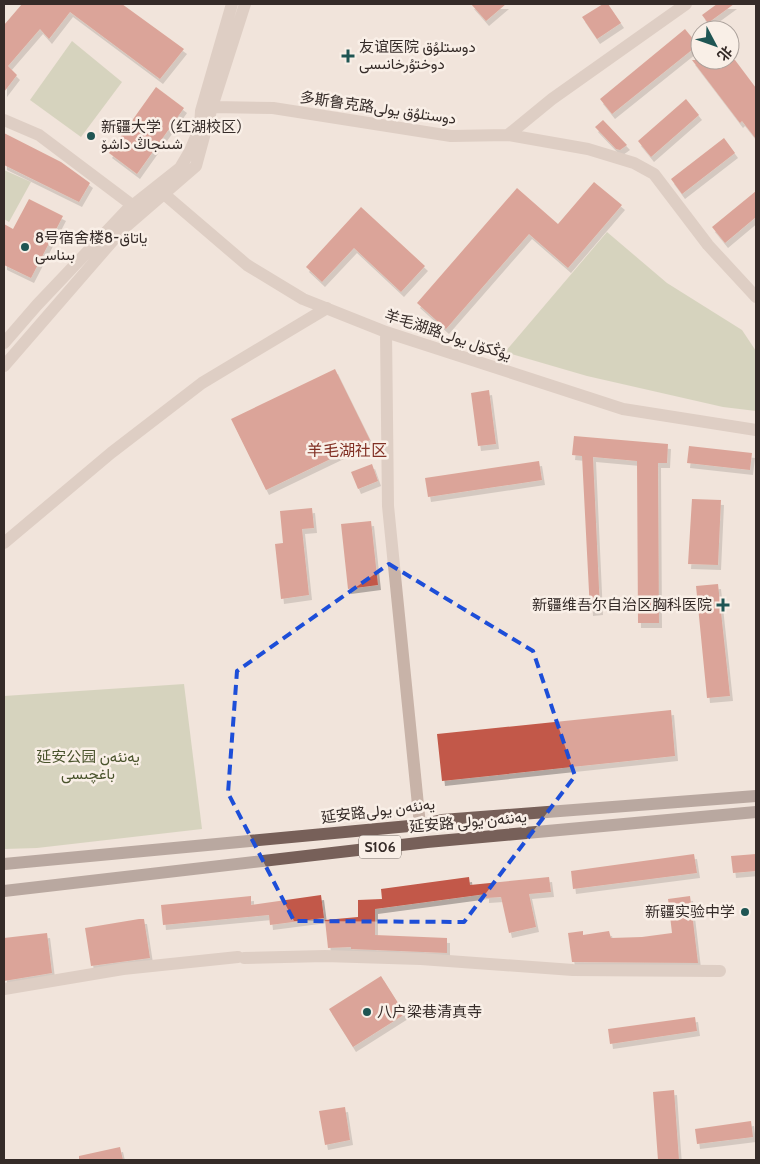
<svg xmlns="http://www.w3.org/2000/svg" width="760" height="1164" font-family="Cabin,Vazirmatn,'Noto Sans SC',sans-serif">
<defs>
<filter id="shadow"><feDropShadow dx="3" dy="5" stdDeviation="0" flood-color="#0004"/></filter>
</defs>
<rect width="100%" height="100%" fill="#f1e4db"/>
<path fill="#b7bf9c" d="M 72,41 L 122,82 L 81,137 L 30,100 Z
M 4,170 L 31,182 L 9,222 L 4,219 Z
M 607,232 L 667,283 L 742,330 L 756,351 L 756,411 L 723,407 L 587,376 L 505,352 Z
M 184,684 L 202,829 L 37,848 L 4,849 L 4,696 Z"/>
<path fill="#c25948" filter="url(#shadow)" d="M 22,4 L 122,4 L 184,49 L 160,79 L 70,12 L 49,39 L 40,29 L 8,66 L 17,75 L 4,92 L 4,25 Z
M 471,4 L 506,4 L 486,21 Z
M 603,4 L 608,4 L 621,23 L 597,39 L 582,17 Z
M 717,4 L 734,4 L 708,23 L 702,15 Z
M 685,29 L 698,45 L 612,114 L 600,99 Z
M 692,60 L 735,60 L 756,88 L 756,139 L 742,121 L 740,123 Z
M 156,87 L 184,108 L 137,174 L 109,153 Z
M 686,99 L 699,115 L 651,157 L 638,141 Z
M 603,120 L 627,145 L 620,150 L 616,149 L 595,127 Z
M 4,133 L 61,162 L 90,183 L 79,202 L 4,165 Z
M 724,138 L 735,153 L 682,194 L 671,179 Z
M 594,182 L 622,205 L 568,268 L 529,234 L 446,329 L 417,303 L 517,188 L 558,224 Z
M 756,191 L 756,217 L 725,243 L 712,227 Z
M 29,199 L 63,216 L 31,278 L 4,265 L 4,224 L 13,229 Z
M 361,207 L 425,266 L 401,292 L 354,248 L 322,282 L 306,267 Z
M 335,369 L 370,440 L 266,490 L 231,419 Z
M 489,390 L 496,444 L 478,446 L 471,393 Z
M 574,436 L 668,444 L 667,463 L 658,463 L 659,623 L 638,623 L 637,461 L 593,457 L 600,610 L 590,611 L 582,456 L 572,455 Z
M 689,446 L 752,453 L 750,470 L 687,463 Z
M 539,461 L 542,480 L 428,497 L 425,478 Z
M 372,464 L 378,481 L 358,489 L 351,472 Z
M 692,499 L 721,500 L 718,565 L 688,564 Z
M 312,508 L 314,528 L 302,529 L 309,595 L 281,599 L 275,544 L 283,543 L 280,511 Z
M 371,521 L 378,585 L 348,589 L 341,524 Z
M 718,584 L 730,696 L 707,698 L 696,586 Z
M 671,710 L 675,756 L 442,781 L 437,734 Z
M 694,854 L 697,873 L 573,889 L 571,871 Z
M 756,854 L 756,871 L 733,873 L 731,856 Z
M 469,877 L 470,885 L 549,877 L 551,892 L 529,894 L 536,927 L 509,933 L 501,897 L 486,898 L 486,894 L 375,909 L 375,935 L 447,938 L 447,953 L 351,949 L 351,947 L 328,948 L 325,920 L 358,917 L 358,900 L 382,899 L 381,889 Z
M 321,895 L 324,918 L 270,925 L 269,915 L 163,925 L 161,905 L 251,896 L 251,905 Z
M 690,896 L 698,963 L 572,962 L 568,933 L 583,931 L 583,935 L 609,931 L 611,938 L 642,937 L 672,933 L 668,899 Z
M 139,919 L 144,919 L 150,958 L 91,966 L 85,928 Z
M 47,933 L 52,973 L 4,981 L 4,938 Z
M 381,976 L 405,1014 L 353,1047 L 329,1009 Z
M 695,1017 L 697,1031 L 610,1044 L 608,1029 Z
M 674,1090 L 679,1160 L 658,1160 L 653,1092 Z
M 345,1107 L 350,1140 L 325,1145 L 319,1111 Z
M 751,1121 L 753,1137 L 697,1144 L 695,1129 Z
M 120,1147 L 123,1160 L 79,1160 L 79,1156 Z"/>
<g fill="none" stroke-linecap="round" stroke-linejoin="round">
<path stroke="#c8b3a8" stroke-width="12" d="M 201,111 L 212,107 L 273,108 L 451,136 L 508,135 L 588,149 L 634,163 L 654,174 L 708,245 L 756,297
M 4,120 L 39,135 L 132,205
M 508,135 L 552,99 L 686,4
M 164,194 L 247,265 L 303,299 L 386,332 L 623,409 L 756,430
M 386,332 L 388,506 L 420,825
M 4,343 L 37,305 L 127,210 L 180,168 L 190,151 L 200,127 L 201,111 L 232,4
M 4,366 L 122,230 L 196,166 L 212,107 L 245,4
M 4,543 L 111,453 L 202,383 L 327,308
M 244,958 L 325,956 L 421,959 L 573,970 L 720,971
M 4,989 L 123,969 L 238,957"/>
<path stroke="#776059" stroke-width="12" d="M 4,864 L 420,825 L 442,820 L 756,796
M 4,891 L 427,842 L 756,812"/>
</g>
<path d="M0 0H760V1164H0ZM 389,564 L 533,651 L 575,776 L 464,922 L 294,921 L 228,793 L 237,671 Z" fill="#f1e4db" fill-opacity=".55" fill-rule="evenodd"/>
<path fill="none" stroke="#1d4ed8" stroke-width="4" stroke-dasharray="10 6" stroke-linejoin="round" d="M 389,564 L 533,651 L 575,776 L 464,922 L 294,921 L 228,793 L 237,671 Z"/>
<g fill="#1f5553" stroke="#f9efe7" stroke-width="2">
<path d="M345.5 48.5h5v5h5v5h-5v5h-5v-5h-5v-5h5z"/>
<circle cx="91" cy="136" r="5"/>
<circle cx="25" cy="247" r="5"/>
<path d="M720.5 597.5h5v5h5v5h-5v5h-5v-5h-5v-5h5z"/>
<circle cx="745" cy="912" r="5"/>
<circle cx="367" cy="1012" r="5"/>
</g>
<g text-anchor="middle" stroke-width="5" stroke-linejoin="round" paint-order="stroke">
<rect fill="#f9efe7" stroke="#706661" stroke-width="1" x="359" y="835.5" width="42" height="23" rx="4"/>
<g font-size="14" font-weight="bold" fill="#352b28">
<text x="380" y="852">S106</text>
</g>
<g font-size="15" fill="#352b28" stroke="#f9efe7" text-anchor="start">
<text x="359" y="52">友谊医院 دوستلۇق<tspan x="359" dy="17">دوختۇرخانىسى</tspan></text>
<text x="101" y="132">新疆大学（红湖校区）<tspan x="101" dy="17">شىنجاڭ داشۆ</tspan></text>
<text x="35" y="243">8号宿舍楼8-ياتاق<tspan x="35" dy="17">بىناسى</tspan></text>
<text x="712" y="610" text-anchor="end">新疆维吾尔自治区胸科医院</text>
<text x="735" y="917" text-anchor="end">新疆实验中学</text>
<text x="377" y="1017">八户梁巷清真寺</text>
</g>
<g font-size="15" fill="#352b28" stroke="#f9efe7">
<text transform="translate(378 108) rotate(8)" y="5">多斯鲁克路دوستلۇق يولى</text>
<text transform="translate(448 335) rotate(18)" y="5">羊毛湖路يۇڭكۆل يولى</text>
<text transform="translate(378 811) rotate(-7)" y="5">延安路يەنئەن يولى</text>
<text transform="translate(468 822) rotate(-5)" y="5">延安路 يەنئەن يولى</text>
</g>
<g font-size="15" fill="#49532c" stroke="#f9efe7">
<text x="88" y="762">延安公园 يەنئەن<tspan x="88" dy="17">باغچىسى</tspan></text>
</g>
<g font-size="16" fill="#813024" stroke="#f9efe7">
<text x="347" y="456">羊毛湖社区</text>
</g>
</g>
<rect width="760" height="1164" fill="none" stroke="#352b28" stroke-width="10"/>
<g transform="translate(715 45) rotate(131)"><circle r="24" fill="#f9efe7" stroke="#aba19b"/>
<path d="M0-4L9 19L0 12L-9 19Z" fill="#1f5553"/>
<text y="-8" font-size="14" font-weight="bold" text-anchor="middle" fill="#352b28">北</text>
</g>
</svg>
